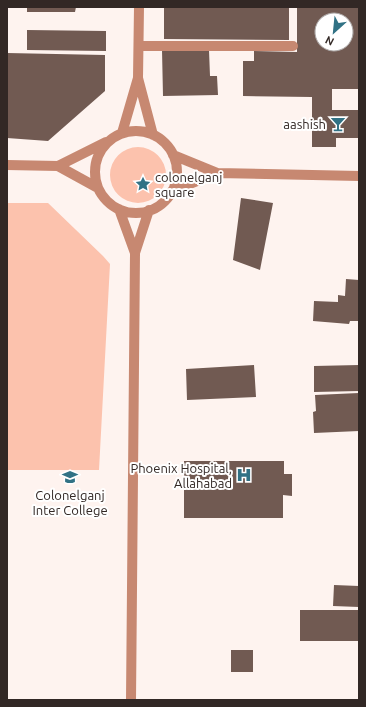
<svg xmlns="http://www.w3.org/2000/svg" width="366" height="707" font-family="Ubuntu,sans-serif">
<rect width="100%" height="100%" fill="#fef3ef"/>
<path fill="#fcc2ad" d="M110 175a28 28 0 1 1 56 0a28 28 0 1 1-56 0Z
M 7,203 L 48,203 L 103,256 L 110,264 L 99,470 L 7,470 Z"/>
<path fill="#715a52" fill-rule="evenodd" d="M 27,7 L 76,7 L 75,12 L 27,12 Z
M 164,7 L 289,7 L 289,40 L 164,39 Z
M 297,7 L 359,7 L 359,89 L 332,89 L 332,110 L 359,110 L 359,138 L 336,138 L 336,147 L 312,147 L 312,97 L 243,96 L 243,61 L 254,61 L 254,51 L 297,52 ZM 322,20 L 346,20 L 346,44 L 322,44 Z
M 27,30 L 106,31 L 106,51 L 27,50 Z
M 162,50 L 209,50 L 210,76 L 217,76 L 218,95 L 163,96 Z
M 7,53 L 105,55 L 105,91 L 48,141 L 7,138 Z
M 241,198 L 273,203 L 260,270 L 233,260 Z
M 346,279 L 359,280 L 358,321 L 350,321 L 349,324 L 313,321 L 314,301 L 338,302 L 338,295 L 345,296 Z
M 254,365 L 256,397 L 187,400 L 186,369 Z
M 359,365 L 359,391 L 314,392 L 314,366 Z
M 359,393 L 359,431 L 314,433 L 313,412 L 316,411 L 315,395 Z
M 184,461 L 284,461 L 284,474 L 292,474 L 292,496 L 283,495 L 283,518 L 184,518 Z
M 334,585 L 359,586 L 359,607 L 333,606 Z
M 300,610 L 359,610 L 359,641 L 300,641 Z
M 231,650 L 253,650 L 253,672 L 231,672 Z"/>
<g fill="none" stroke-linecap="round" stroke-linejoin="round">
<path stroke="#c78871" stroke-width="10" d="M 139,7 L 138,78 L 153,135
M 139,46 L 293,46
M95 172a41 41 0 1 1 82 0a41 41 0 1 1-82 0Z
M 122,133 L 138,78
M 173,155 L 217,173 L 359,176
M 7,165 L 58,166 L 106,142
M 58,166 L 98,188
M 172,191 L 217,173
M 119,209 L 135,253 L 131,700
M 135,253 L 149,210"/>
</g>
<defs>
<symbol id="bar-bare" viewBox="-9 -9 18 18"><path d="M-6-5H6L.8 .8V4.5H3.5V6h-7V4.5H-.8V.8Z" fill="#317285" stroke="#fff" stroke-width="2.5" paint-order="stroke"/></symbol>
<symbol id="sight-bare" viewBox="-9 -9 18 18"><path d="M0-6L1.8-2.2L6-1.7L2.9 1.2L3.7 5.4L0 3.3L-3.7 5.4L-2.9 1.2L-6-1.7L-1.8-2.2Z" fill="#317285" stroke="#fff" stroke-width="2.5" paint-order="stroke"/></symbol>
<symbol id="hospital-bare" viewBox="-9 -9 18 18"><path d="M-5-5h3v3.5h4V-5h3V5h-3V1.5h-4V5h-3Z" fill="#317285" stroke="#fff" stroke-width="2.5" paint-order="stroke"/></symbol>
<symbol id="school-bare" viewBox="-9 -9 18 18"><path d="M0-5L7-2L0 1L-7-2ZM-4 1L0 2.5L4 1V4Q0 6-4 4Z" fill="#317285" stroke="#fff" stroke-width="2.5" paint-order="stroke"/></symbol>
</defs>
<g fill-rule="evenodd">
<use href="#bar-bare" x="327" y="113" width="22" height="22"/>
<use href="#sight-bare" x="132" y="173" width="22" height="22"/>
<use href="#hospital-bare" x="233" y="464" width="22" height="22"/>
<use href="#school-bare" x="59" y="466" width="22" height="22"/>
</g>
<g text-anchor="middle" stroke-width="4" stroke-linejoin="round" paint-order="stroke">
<g font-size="13" fill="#322825" stroke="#fff" text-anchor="end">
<text x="326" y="129">aashish</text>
<text x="155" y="182" text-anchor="start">colonelganj<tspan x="155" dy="15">square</tspan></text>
<text x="232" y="473">Phoenix Hospital,<tspan x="232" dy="15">Allahabad</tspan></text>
<text x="70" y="500" text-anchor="middle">Colonelganj<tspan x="70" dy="15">Inter College</tspan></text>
</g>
</g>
<rect width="366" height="707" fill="none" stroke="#322825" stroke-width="16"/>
<g transform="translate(334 32) rotate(207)"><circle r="19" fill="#ffffff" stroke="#ada9a8"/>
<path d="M0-3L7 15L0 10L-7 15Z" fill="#317285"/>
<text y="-6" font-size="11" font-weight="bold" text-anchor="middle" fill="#322825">N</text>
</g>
</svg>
